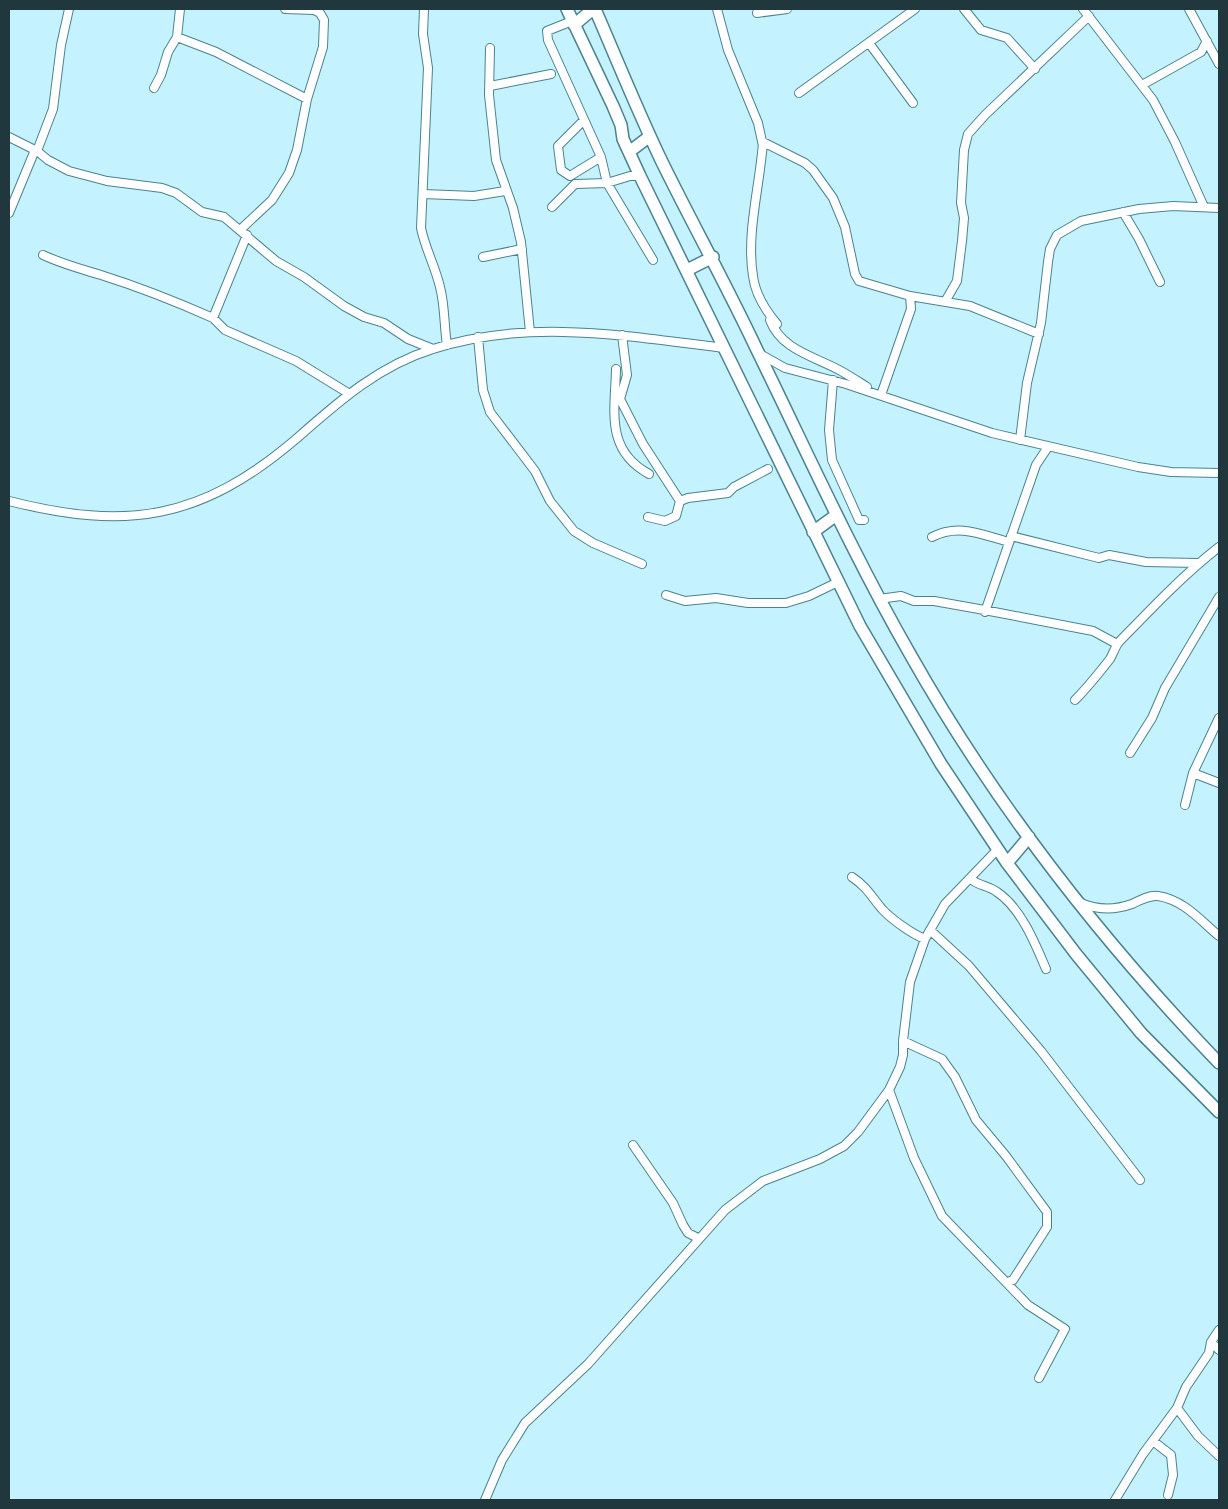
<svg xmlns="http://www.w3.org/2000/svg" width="1228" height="1509" font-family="Jost,sans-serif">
<rect width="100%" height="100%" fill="#c4f2fe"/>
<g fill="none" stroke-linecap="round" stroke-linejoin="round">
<defs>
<path id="minor" d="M 424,9 L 423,34 L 428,68 L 421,228 C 425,248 435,266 440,287 C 445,306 444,326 447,345
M 717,9 L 728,50 L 758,123 L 763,146
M 964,9 L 981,30 L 1007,38 L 1035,69
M 1083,9 L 1153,100 L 1175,142 L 1204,207
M 1189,9 L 1219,64
M 757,13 L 787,9
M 572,21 L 547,31 L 548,40 L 601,157 L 607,183 L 653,260
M 177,37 L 216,52 L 307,99
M 869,43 L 913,103
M 490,48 L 489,95 L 496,160 L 513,208 L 521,242 L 530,332
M 1142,85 L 1201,52 L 1207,41
M 490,86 L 551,74
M 154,88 L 161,75 L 168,52 L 177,37 L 180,9
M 799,93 L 915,9
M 584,120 L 558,146 L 561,170 L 570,176 L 601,157
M 9,137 L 37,151 L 48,160 L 69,171 L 107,181 L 162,188 L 176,193 L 202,212 L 224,217 L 276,261 L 304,277 L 344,306 L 364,317 L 384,323 L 408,339 L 433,349
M 37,151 L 53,109 L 61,45 L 69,9
M 423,194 L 474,196 L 505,191
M 552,207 L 575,184 L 607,183 L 630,176 L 640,176
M 1123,212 L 1139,239 L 1160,282
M 9,213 L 35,150
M 240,230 L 272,200 L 289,173 L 297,150 L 307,99 L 323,47 L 324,20 L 320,13 L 314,10 L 285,9
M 43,255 C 62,264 81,269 101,275 C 139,287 177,302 213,318 L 247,235
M 483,257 L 522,249
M 946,300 L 957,281 L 962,241 L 964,218 L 961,203 L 964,150 L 968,134 L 985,115 L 1089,16
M 213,318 L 225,330 L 296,361 L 348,393
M 770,320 C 781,350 816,357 841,371 C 850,376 859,382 867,387
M 777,324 C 766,311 755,293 753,276 C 746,234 760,185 763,142 L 805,163 L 813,170 L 833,198 L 845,227 L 855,274 L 859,281 L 910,296 L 970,306 L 1039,334
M 622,335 L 627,375 L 620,399 L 643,444 L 680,501 L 676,516 L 665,521 L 648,517
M 478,337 L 483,390 L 490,412 L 535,471 L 550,501 L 574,531 L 593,543 L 642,564
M 760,354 L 785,368 L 846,384 L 992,433 L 1138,467 L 1171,472 L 1219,473
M 616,369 C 615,411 605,450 649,474
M 833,380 L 829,430 L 832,460 L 859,520 L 864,520
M 881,395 L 911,309 L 910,296
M 1020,440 L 1027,383 L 1041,323 L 1048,262 L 1050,249 L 1057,235 L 1081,221 L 1139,209 L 1173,206 L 1219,208
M 9,501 C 127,531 201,520 296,439 C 338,402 378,366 433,349 C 528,318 627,336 724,348
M 680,501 L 688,498 L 728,493 L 734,487 L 768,469
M 1011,536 L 1099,558 L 1109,555 L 1146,562 L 1198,563
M 932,537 C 959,523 982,535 1009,542
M 666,595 L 685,601 L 716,598 L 748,603 L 786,603 L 809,596 L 838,582
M 879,599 L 901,596 L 914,601 L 934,601 L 979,609 L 1093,631 L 1117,644
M 985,612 L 1036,465 L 1048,447
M 1075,700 C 1088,687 1099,673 1110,659 C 1113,654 1115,647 1119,642 C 1151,609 1183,575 1219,547
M 1130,753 L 1152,718 L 1165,688 L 1219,597
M 1193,773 L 1219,783
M 1185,805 L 1193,773 L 1219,718
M 852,877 C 867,887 871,896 882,909 C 891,919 912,934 925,939
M 970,878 C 977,886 988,885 997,892 C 1021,908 1035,943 1046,969
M 1079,902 C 1096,910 1115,910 1132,904 C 1140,900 1149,895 1158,896 C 1184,900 1201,921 1219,936
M 930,930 L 969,966 L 1041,1051 L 1140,1180
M 903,1041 L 942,1059 L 955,1077 L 976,1120 L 1006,1156 L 1047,1212 L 1047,1227 L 1013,1280 L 1008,1282
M 889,1090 L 914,1158 L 942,1216 L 1028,1305 L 1065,1329 L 1039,1378
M 633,1145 L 673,1203 L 683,1225 L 688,1233 L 698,1238
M 1211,1342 L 1219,1350
M 1177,1408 L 1198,1436 L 1219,1456
M 1153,1441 L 1171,1455 L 1173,1475 L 1168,1495
M 485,1500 L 502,1460 L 525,1423 L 588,1364 L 725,1210 L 763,1181 L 820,1159 L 844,1146 L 858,1132 L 889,1090 L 900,1067 L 903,1055 L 903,1041 L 910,982 L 925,939 L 945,904 L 997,850
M 1115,1500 L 1143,1454 L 1177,1408 L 1186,1387 L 1209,1353 L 1211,1342 L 1219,1330"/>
<path id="highway" d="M 567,9 L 613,106 L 621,125 L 623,139 L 640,176 L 860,626 L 941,764 L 1007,863 L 1076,954 L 1141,1033 L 1219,1112
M 595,9 C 617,60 638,112 662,162 C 693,225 727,286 757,350 C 807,452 853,555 910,654 C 994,803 1101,940 1219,1063
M 574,25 L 593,9
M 629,152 L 650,136
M 687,270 L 713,257
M 813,532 L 835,516
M 1007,863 L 1029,837"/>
</defs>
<use href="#minor" stroke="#4a8390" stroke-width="10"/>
<use href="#highway" stroke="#4a8390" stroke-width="14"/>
<use href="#minor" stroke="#fff" stroke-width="8"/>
<use href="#highway" stroke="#fff" stroke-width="11"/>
</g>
<rect width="1228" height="1509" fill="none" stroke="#1f373d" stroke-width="20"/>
</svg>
